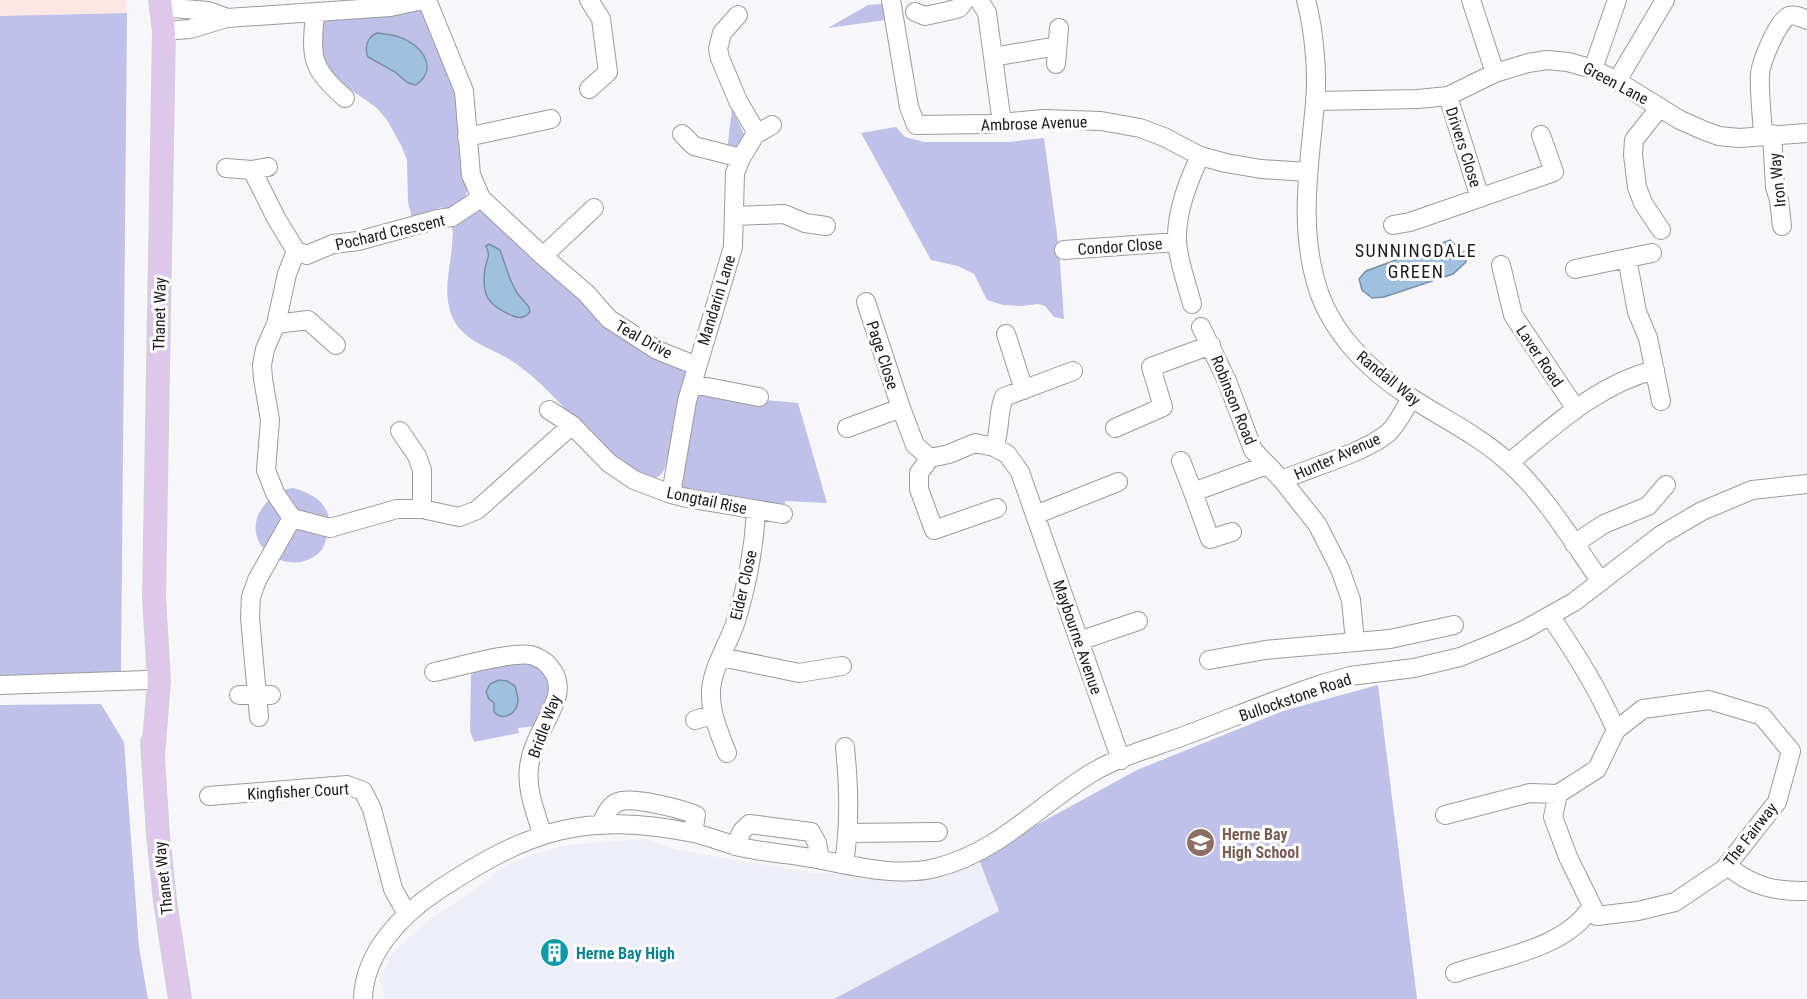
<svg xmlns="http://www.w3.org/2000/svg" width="1807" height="999" font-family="'Roboto Condensed',sans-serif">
<rect width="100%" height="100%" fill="#f7f7f9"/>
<path fill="#fde7e5" d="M 0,0 L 126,0 L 127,13 L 0,16 Z"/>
<path fill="#eeeef8" d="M 1378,685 L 1417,999 L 385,999 L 380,980 L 392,954 L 424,923 L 468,894 L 506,865 L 535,854 L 566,845 L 646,839 L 677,850 L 814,873 L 869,875 L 978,857 L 1137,770 L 1283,711 Z"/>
<path fill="#bfc1e8" d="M 340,0 L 357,0 L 358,14 L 422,7 L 456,77 L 468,189 L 466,194 L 474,208 L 479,209 L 501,228 L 587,301 L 589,311 L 603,323 L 688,371 L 687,381 L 766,400 L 798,403 L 827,503 L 785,501 L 785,504 L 761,503 L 682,490 L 674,454 L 668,457 C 664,467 666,474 654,479 C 592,455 567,399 515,363 C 492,347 462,343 451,314 C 443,291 450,269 452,246 C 452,240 454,233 452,228 C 450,221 445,214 442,207 L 415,218 L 412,218 L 408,202 L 407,160 L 402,147 L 387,120 L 377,108 L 347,87 L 328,69 L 322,56 L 318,22 L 342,2 Z
M 882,4 L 886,20 L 828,28 L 868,5 Z
M 127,13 L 121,673 L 0,678 L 0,16 Z
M 732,109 L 746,138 L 745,146 L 727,151 Z
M 896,127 L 905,137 L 925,142 L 1008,142 L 1044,138 L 1059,249 L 1064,319 L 1054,317 L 1045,306 L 1038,304 L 1022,306 L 1003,305 L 987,300 L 974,274 L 958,266 L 931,260 L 861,133 Z
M 293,488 C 317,494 336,509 327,536 C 325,542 324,548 320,552 C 289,582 232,542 266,503 C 275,493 280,490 293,488 Z
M 526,661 L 541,665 L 552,687 L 537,726 L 518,728 L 519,733 L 474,742 L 470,731 L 471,675 L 477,670 Z
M 1378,685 L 1417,999 L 834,999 L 999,911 L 978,857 L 1137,770 L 1283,711 Z
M 101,704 L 124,742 L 139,947 L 148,999 L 0,999 L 0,705 Z"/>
<path fill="#a0c0e0" stroke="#788fa6" stroke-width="1.5" d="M 377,33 C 384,34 389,34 396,36 C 419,42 441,67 416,85 L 408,83 L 395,72 L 368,57 C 364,48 367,37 377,33 Z
M 1450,240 L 1465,253 L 1466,262 L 1453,274 L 1384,297 L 1372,298 L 1362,290 L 1359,279 L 1366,271 Z
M 489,244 L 500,250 L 510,279 L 517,293 L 529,307 L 530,312 C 525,318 520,319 513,316 C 489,306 481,296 485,269 C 487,257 491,258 486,246 Z
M 499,680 L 507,681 L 515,686 C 516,691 518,696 518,701 C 517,713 504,722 494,712 L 494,703 L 489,699 L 486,692 L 490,684 Z"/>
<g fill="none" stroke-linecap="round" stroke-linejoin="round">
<defs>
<path id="minor" d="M 427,0 L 464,91 L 471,175 L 481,198 L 543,256 L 586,293 L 609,319 L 657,350 L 697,366
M 891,0 L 909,107 L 916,125 L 988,124 L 1043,119 L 1101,121 L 1140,128 L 1164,137 L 1200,156 L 1226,163 L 1261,169 L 1308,172
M 979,0 L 987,13 L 1002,123
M 1306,0 C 1314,30 1318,73 1315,103 C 1310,162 1299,220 1315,279 C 1328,331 1369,371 1413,399 C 1444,419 1479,436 1507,461 C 1544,493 1573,542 1601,582
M 1471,0 L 1495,73
M 172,8 L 208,11 L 227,18
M 915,12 L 925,16 L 948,11 L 959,8 L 965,0
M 315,13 C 311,58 310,67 345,98
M 164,31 L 190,29 L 227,18 L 390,7 L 423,0
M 993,57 L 1057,46
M 1056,64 L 1059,28
M 1593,69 L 1617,0
M 1617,81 L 1665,0
M 589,89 L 608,72 L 601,19 L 589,0
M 1448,96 L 1480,198
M 1316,101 L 1418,99 L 1448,96 L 1495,73 L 1528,63 L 1547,60 L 1568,62 L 1593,69 L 1617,81 L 1680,120 L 1705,131 L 1719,136 L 1739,138 L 1807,133
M 1660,107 L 1634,140 L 1633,155 L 1637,187 L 1643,203 L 1661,230
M 682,134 L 694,146 L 741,158
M 1772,134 L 1775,187 L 1779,200 L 1782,226
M 755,135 L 772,125
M 1763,135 C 1762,114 1759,94 1760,74 C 1761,62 1778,20 1789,16 C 1795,14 1802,18 1807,20
M 467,137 L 551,119
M 226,168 L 252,170 L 268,167
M 252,170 L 276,218 L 296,251
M 481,198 L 452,217 L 438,219 L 358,241 L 333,244 L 307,255 L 296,251 L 287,274 L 276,324 L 265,349 L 262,365 L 263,379 L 270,420 L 266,470 L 275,493 L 292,518 L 330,528 L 397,509 L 422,509 L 459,517 L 477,510 L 572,425
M 735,216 L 784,214 L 805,223 L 826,226
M 1393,225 L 1410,222 L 1554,172 L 1541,135
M 1064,250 L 1177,242
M 543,256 L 594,208
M 1627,258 L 1637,312 L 1648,338 L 1661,401
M 1501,265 L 1513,315 L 1576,409
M 1575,269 L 1652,253
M 866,302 L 901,408
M 1192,304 C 1187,284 1178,261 1177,241 C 1176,212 1188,182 1200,156
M 276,324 L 308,320 L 336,345
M 1201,327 L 1227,381 L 1253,450 L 1282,480 L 1317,524 L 1340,569 L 1351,600 L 1355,642
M 1006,334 L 1024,390
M 692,384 L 759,397
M 549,410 L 572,425 L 609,463 L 634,480 L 671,494 L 687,498 L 783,514
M 847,428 L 901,408 L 915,445 L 930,458 L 949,454 L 975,443 L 994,447 L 1007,454 L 1020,472 L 1121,760
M 1115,428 L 1163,407 L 1151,367 L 1211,345
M 400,431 L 417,456 L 422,470 L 422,509
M 994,447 C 1001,431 997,414 1004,397 L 1073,371
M 930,458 L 919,473 L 919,489 L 934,530 L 997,508
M 1181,461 L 1193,492 L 1267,465
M 1510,462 C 1554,426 1598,384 1655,370
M 1282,480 C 1312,467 1364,453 1388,433 C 1398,424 1404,410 1411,398
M 1193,492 L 1210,539 L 1232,532
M 671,494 L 687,401 L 733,247 L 735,173 L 741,158 L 755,135 L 754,128 L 738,101 L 720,58 L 718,49 L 722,33 L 738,15
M 1035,515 L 1118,482
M 1574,544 L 1604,524 L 1648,506 L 1666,485
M 1550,616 C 1576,653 1598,689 1616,730
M 1079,641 L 1138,621
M 721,657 L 799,673 L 842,666
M 1209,660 L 1265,650 L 1390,639 L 1454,625
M 434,672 C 455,668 517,649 534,656 C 543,659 549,664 554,673 C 558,679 559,692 556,699 C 548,722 532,742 529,767 C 526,790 536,813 542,834
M 0,685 L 147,680
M 239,695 L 271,695
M 1709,700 L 1762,716 L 1791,751 L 1777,802 L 1724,869 L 1675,902 L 1638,911 L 1597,916 L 1568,857 L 1553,817 L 1558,794 L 1597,769 L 1616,730 L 1643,709 Z
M 259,717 L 250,618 L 251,597 L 257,580 L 292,518
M 695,720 L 712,715
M 727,753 C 719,732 710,713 711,690 C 713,666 729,643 736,621 C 747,586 754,547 756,511
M 209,796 L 347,785 L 363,791 L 372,809 L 393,889 L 407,914
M 1445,815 L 1530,793 L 1558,794
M 601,824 C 605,816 609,805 618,802 C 632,796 681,809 696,815 L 693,833
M 849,833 L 938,832
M 735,846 L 742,831 L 749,824 L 811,832 L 817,843 L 820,859
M 844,864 C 850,823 849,788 845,747
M 1727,865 C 1750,886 1776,892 1807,891
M 1455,973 C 1499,957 1566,949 1592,906
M 363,999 C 364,953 401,915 437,891 C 529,830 584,811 694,833 C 708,836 722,842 736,846 C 764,853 793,854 822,860 C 858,867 899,877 935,868 C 998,853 1040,804 1093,772 C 1122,755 1158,746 1189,734 C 1234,717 1277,699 1322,684 L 1350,676 L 1414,668 L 1460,657 L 1497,642 L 1524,630 L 1574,602 L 1661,535 L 1702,511 L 1752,490 L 1807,484"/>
<path id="major" d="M 152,742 L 158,835 L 165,901 L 180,999
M 153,756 L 159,681 L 154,597 L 164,31 L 160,0"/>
</defs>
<use href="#minor" stroke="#9b9b9d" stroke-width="20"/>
<use href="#major" stroke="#d2d2d2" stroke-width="24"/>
<use href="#minor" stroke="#fff" stroke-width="18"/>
<use href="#major" stroke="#ddc8ec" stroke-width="22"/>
</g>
<defs>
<symbol id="school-disc" viewBox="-11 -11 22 22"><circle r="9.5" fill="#8d6e63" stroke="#fff"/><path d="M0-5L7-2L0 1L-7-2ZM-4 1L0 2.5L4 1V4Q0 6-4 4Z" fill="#fff"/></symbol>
<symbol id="building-disc" viewBox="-11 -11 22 22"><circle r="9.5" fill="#0f9aa8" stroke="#fff"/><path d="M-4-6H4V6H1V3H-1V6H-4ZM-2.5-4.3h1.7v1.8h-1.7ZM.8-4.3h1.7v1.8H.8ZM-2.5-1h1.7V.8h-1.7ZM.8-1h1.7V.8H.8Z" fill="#fff"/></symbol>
</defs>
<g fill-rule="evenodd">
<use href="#school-disc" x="1184" y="826" width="33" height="33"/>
<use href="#building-disc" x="538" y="936" width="33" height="33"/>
</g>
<g text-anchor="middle" stroke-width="6" stroke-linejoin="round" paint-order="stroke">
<g font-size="16" fill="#1c1c1d" stroke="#fff">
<text transform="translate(1616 83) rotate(28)" y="6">Green Lane</text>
<text transform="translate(1034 123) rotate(-2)" y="6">Ambrose Avenue</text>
<text transform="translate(1464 147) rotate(72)" y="6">Drivers Close</text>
<text transform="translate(1777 180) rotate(-96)" y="6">Iron Way</text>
<text transform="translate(390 232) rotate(-13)" y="6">Pochard Crescent</text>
<text transform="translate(1120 246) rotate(-4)" y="6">Condor Close</text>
<text transform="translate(716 300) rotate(-73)" y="6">Mandarin Lane</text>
<text transform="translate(159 314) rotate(-89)" y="6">Thanet Way</text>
<text transform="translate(644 339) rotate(29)" y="6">Teal Drive</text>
<text transform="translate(883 355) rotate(72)" y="6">Page Close</text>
<text transform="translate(1540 356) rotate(56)" y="6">Laver Road</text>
<text transform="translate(1389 378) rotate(39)" y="6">Randall Way</text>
<text transform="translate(1234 400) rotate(68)" y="6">Robinson Road</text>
<text transform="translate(1337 456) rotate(-24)" y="6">Hunter Avenue</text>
<text transform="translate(707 500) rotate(12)" y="6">Longtail Rise</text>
<text transform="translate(743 585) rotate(-77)" y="6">Eider Close</text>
<text transform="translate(1078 637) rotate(71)" y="6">Maybourne Avenue</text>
<text transform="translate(1295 697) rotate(-19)" y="6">Bullockstone Road</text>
<text transform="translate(544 726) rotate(-70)" y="6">Bridle Way</text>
<text transform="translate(298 791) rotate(-3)" y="6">Kingfisher Court</text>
<text transform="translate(1750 834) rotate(-52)" y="6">The Fairway</text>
<text transform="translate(163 878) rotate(-96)" y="6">Thanet Way</text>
</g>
<g font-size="16" font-weight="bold" fill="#785e54" stroke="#fff" text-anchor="start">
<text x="1222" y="840">Herne Bay<tspan x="1222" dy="18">High School</tspan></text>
</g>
<g font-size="16" font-weight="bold" fill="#0d838f" stroke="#fff" text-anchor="start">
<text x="576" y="959">Herne Bay High</text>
</g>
<g font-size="18" letter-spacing="1.5" fill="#1c1c1d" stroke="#fff">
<text x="1416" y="257">SUNNINGDALE<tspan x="1416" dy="21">GREEN</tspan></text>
</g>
</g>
</svg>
